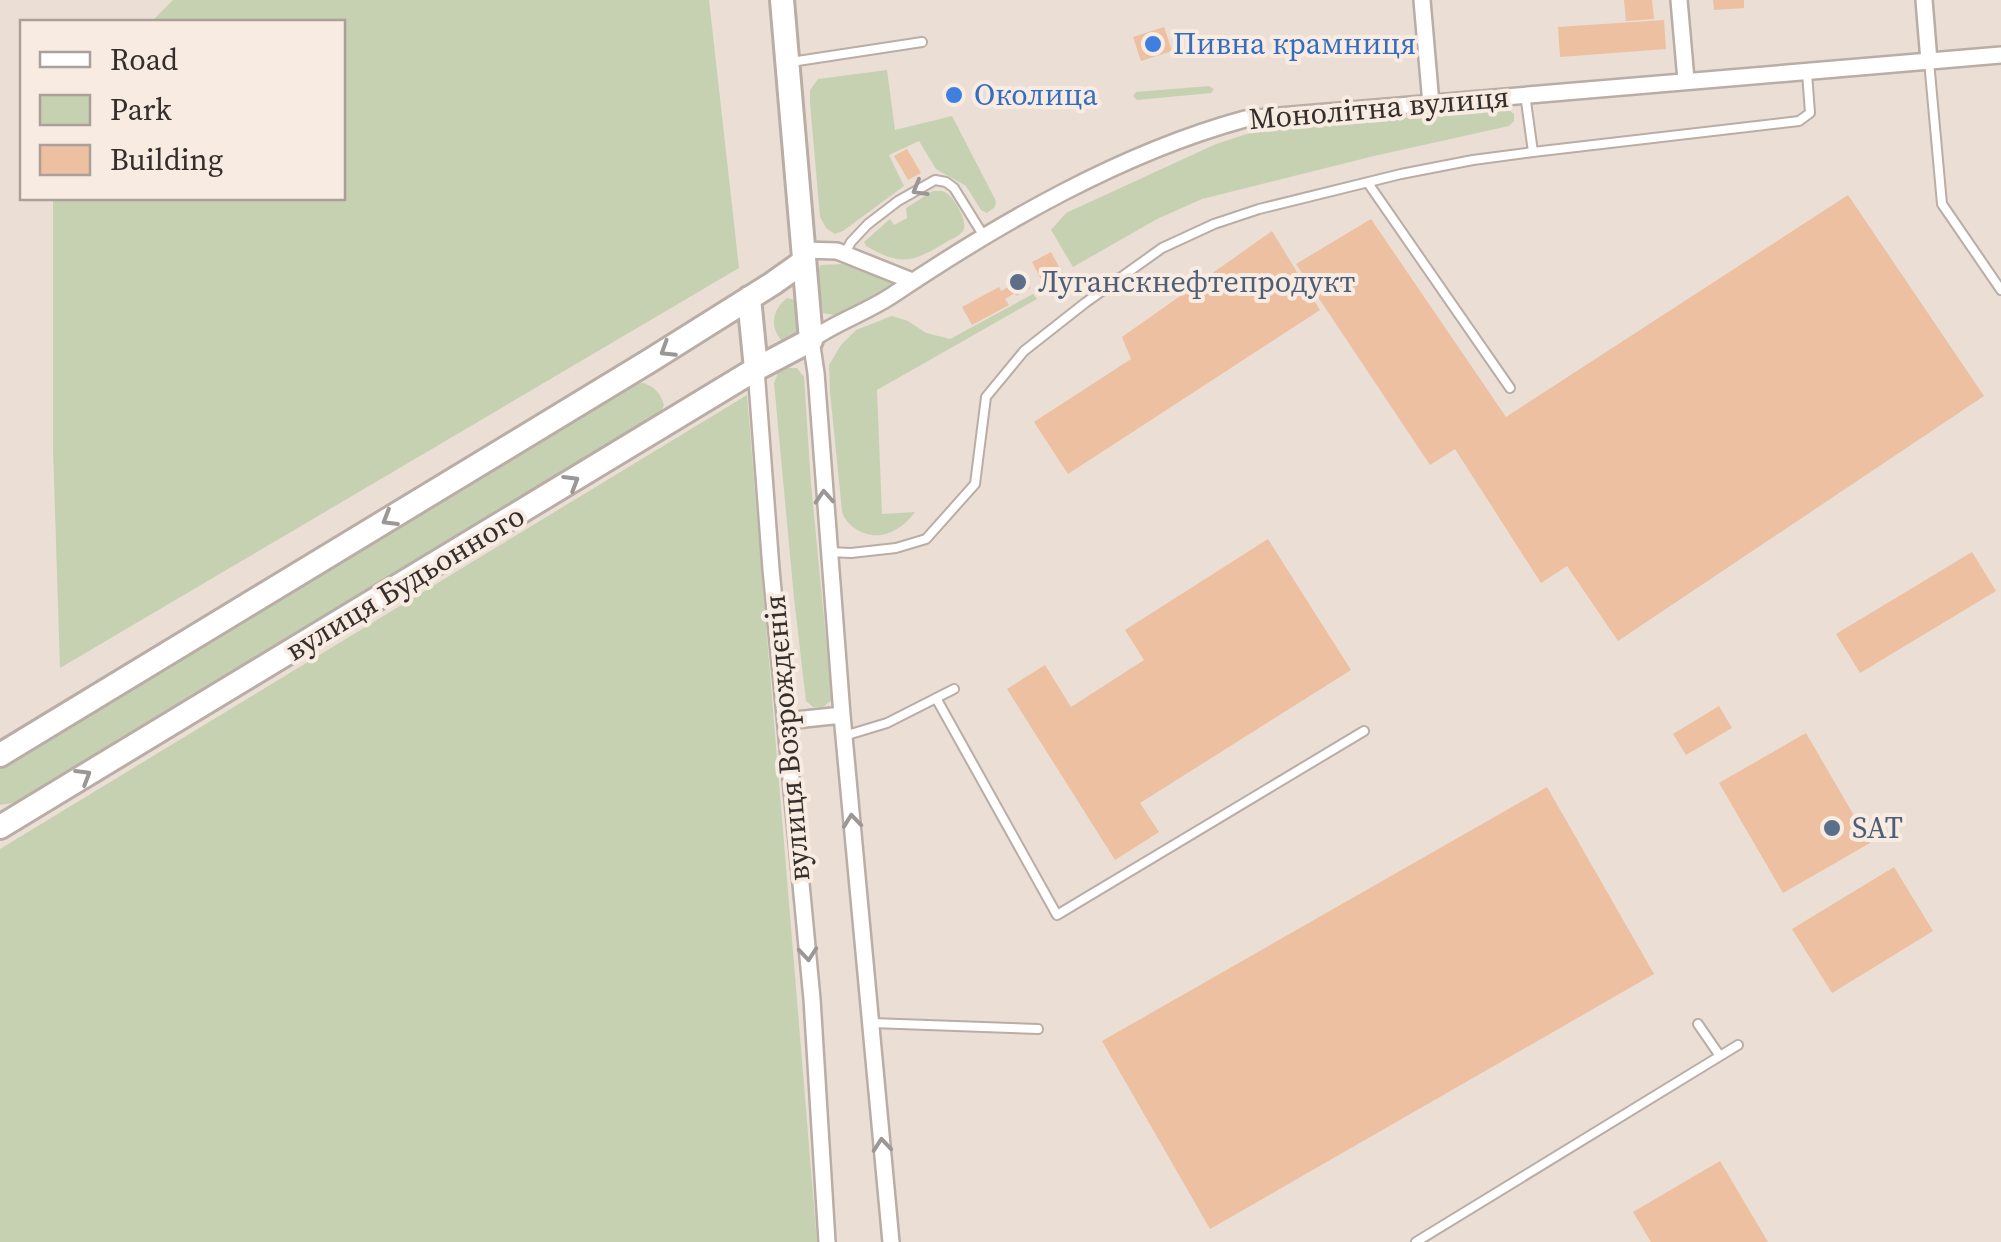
<svg xmlns="http://www.w3.org/2000/svg" width="2001" height="1242" font-family="'Source Serif 4',serif">
<rect width="100%" height="100%" fill="#ebded5"/>
<path fill="#c6d1b2" d="M 173,0 L 709,0 L 739,268 L 60,668 L 53,448 L 53,198 L 342,198 L 342,22 L 151,22 Z
M 887,70 L 895,130 L 952,116 L 996,201 L 995,207 L 987,213 L 981,210 L 966,186 L 936,169 L 919,141 L 889,155 L 904,186 L 843,231 L 835,234 L 826,228 L 820,217 L 810,103 L 810,90 L 818,79 Z
M 1209,86 L 1214,89 L 1211,93 L 1137,100 L 1133,96 L 1136,92 Z
M 1506,108 L 1514,114 L 1514,121 L 1509,126 L 1374,156 L 1202,199 L 1157,219 L 1073,267 L 1051,230 L 1066,213 L 1216,144 L 1253,132 Z
M 933,191 C 940,191 943,190 948,194 C 955,200 967,220 964,229 C 961,236 951,239 945,243 C 911,263 901,266 866,246 L 864,242 L 890,219 L 894,225 L 907,218 L 906,208 Z
M 842,264 L 889,280 L 892,284 L 892,289 L 840,316 L 823,313 L 818,269 L 821,265 Z
M 1033,294 L 1037,299 L 877,390 L 882,514 L 915,512 C 908,522 895,533 881,535 C 865,537 846,527 842,511 L 830,392 L 829,365 L 841,345 L 856,330 L 892,316 L 908,321 L 926,333 L 950,339 Z
M 787,298 L 795,300 C 803,316 806,342 781,340 C 769,326 773,309 787,298 Z
M 787,368 L 797,368 L 804,377 L 811,484 L 832,700 L 823,707 L 813,707 L 806,701 L 794,598 L 774,383 L 778,373 Z
M 644,383 C 656,388 660,393 664,405 L 658,419 L 24,801 L 0,805 L 0,768 L 23,752 L 631,384 Z
M 747,395 L 817,1242 L 0,1242 L 0,849 Z"/>
<path fill="#ecc0a0" d="M 1624,0 L 1652,0 L 1654,19 L 1626,21 Z
M 1713,0 L 1744,0 L 1744,8 L 1714,10 Z
M 1664,20 L 1666,49 L 1560,57 L 1558,27 Z
M 1164,27 L 1172,51 L 1141,61 L 1133,37 Z
M 907,149 L 921,173 L 908,180 L 894,156 Z
M 1848,195 L 1984,396 L 1618,641 L 1567,566 L 1541,583 L 1455,449 L 1430,465 L 1296,264 L 1371,219 L 1506,417 Z
M 1272,231 L 1320,310 L 1068,474 L 1034,422 L 1131,359 L 1122,337 Z
M 1051,252 L 1069,285 L 1050,296 L 1032,262 Z
M 1021,271 L 1030,288 L 1016,296 L 1015,293 L 1005,299 L 1009,305 L 972,325 L 962,307 L 999,287 L 1001,291 L 1010,286 L 1006,279 Z
M 1268,539 L 1351,670 L 1140,803 L 1159,832 L 1115,860 L 1007,689 L 1045,665 L 1071,707 L 1144,660 L 1125,630 Z
M 1972,552 L 1996,591 L 1860,673 L 1836,634 Z
M 1719,706 L 1732,728 L 1686,755 L 1673,734 Z
M 1806,733 L 1870,843 L 1783,893 L 1719,783 Z
M 1547,787 L 1654,974 L 1210,1229 L 1102,1041 Z
M 1894,867 L 1933,931 L 1832,993 L 1792,929 Z
M 1720,1161 L 1768,1242 L 1651,1242 L 1633,1212 Z"/>
<g fill="none" stroke-linecap="round" stroke-linejoin="round">
<defs>
<path id="lane" d="M 1929,61 L 1942,204 L 2001,290
M 791,62 L 922,42
M 1533,152 L 1799,121 L 1810,113 L 1807,73
M 1368,183 L 1510,388
M 845,253 L 851,242 L 868,224 L 898,201 L 935,180 L 946,182 L 954,188 L 985,238
M 828,552 L 851,553 L 896,548 L 926,539 L 975,484 L 986,397 L 1024,351 L 1085,303 L 1162,248 L 1214,224 L 1259,209 L 1401,174 L 1473,160 L 1533,152 L 1525,94
M 936,698 L 1057,915 L 1364,731
M 844,736 L 887,723 L 954,689
M 872,1023 L 1038,1029
M 1698,1024 L 1720,1056
M 1416,1242 L 1738,1045"/>
<path id="street" d="M 1422,0 L 1431,104
M 1679,0 L 1686,80
M 1924,0 L 1929,61
M 803,250 L 837,251 L 912,281
M 756,369 L 771,569 L 812,999 L 827,1242
M 786,721 L 842,715
M 891,1242 L 842,715 L 816,373 L 811,340 C 836,322 865,313 891,296 C 998,224 1120,153 1245,119 L 2001,55"/>
<path id="secondary" d="M 749,298 L 756,369
M 0,755 L 651,360 L 772,284 L 803,262
M 0,827 L 756,369 L 811,340 L 782,0"/>
</defs>
<use href="#lane" stroke="#baada5" stroke-width="12"/>
<use href="#street" stroke="#baada5" stroke-width="20"/>
<use href="#secondary" stroke="#baada5" stroke-width="28"/>
<use href="#lane" stroke="#fff" stroke-width="8"/>
<use href="#street" stroke="#fff" stroke-width="15"/>
<use href="#secondary" stroke="#fff" stroke-width="22"/>
</g>
<defs><path id="oneway-chevron" d="M-2-3.5L2.5 0L-2 3.5" fill="none" stroke-width="1.6" stroke-linecap="round" stroke-linejoin="round" transform="scale(2.5)"/></defs>
<g stroke="#9a9796">
<use href="#oneway-chevron" transform="translate(919 189) rotate(150)"/>
<use href="#oneway-chevron" transform="translate(667 350) rotate(148)"/>
<use href="#oneway-chevron" transform="translate(572 482) rotate(-31)"/>
<use href="#oneway-chevron" transform="translate(824 497) rotate(-94)"/>
<use href="#oneway-chevron" transform="translate(389 519) rotate(149)"/>
<use href="#oneway-chevron" transform="translate(84 776) rotate(-31)"/>
<use href="#oneway-chevron" transform="translate(852 821) rotate(-96)"/>
<use href="#oneway-chevron" transform="translate(808 954) rotate(85)"/>
<use href="#oneway-chevron" transform="translate(882 1145) rotate(-95)"/>
</g>
<g fill="#3f7fe0" stroke="#f8ebe2" stroke-width="4">
<circle cx="1153" cy="44" r="10"/>
<circle cx="954" cy="95" r="10"/>
</g>
<g fill="#5c6f8a" stroke="#f8ebe2" stroke-width="4">
<circle cx="1018" cy="282" r="10"/>
<circle cx="1832" cy="828" r="10"/>
</g>
<g text-anchor="middle" stroke-width="8" stroke-linejoin="round" paint-order="stroke">
<g font-size="30" fill="#366cbe" stroke="#f8ebe2" text-anchor="start">
<text x="1173" y="54">Пивна крамниця</text>
<text x="974" y="105">Околица</text>
</g>
<g font-size="30" fill="#342f2c" stroke="#f8ebe2">
<text transform="translate(1379 108) rotate(-5)" y="10">Монолітна вулиця</text>
<text transform="translate(405 583) rotate(-31)" y="10">вулиця Будьонного</text>
<text transform="translate(787 738) rotate(-95)" y="10">вулиця Возрождєнія</text>
</g>
<g font-size="30" fill="#4e5e75" stroke="#f8ebe2" text-anchor="start">
<text x="1038" y="292">Луганскнефтепродукт</text>
<text x="1852" y="838">SAT</text>
</g>
</g>
<rect x="20" y="20" width="325" height="180" fill="#f8ebe2" stroke="#aaa099" stroke-width="2.5"/>
<rect x="40" y="52" width="50" height="15" fill="#ffffff" stroke="#aaa099" stroke-width="2.5"/>
<text x="110" y="70" font-size="30" fill="#342f2c">Road</text>
<rect x="40" y="95" width="50" height="30" fill="#c6d1b2" stroke="#aaa099" stroke-width="2.5"/>
<text x="110" y="120" font-size="30" fill="#342f2c">Park</text>
<rect x="40" y="145" width="50" height="30" fill="#ecc0a0" stroke="#aaa099" stroke-width="2.5"/>
<text x="110" y="170" font-size="30" fill="#342f2c">Building</text>
</svg>
